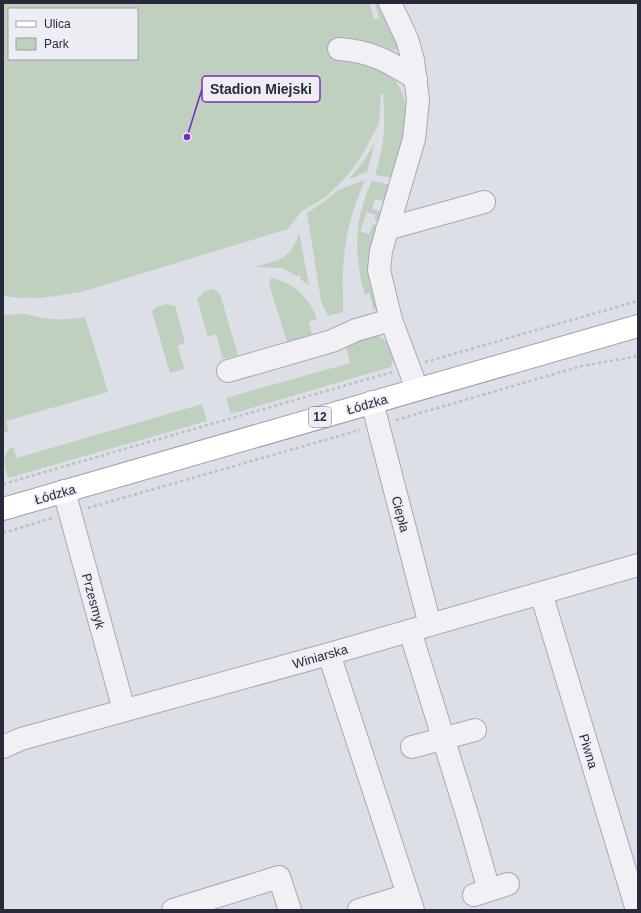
<svg xmlns="http://www.w3.org/2000/svg" width="641" height="913" font-family="Helvetica,sans-serif">
<rect width="100%" height="100%" fill="#dddfe6"/>
<path fill="#bfd0bf" fill-rule="evenodd" d="M 3,3 L 370,3 L 374,19 L 379,19 L 375,3 L 382,3 L 400,48 C 392,52 385,48 377,45 L 379,68 C 423,93 403,140 393,178 L 375,175 C 384,147 386,124 383,94 L 381,94 L 379,123 L 364,152 L 348,175 L 327,196 L 301,212 L 288,229 L 81,292 C 54,297 30,300 3,296 ZM 9,9 L 137,9 L 137,59 L 9,59 Z
M 375,142 L 367,172 L 349,179 L 363,162 Z
M 365,180 C 352,209 344,240 343,272 C 342,285 344,299 343,312 L 328,316 L 321,301 L 307,213 L 325,201 L 338,190 Z
M 372,181 L 391,185 L 386,202 L 375,199 L 372,209 L 383,212 L 380,222 L 374,220 L 376,215 L 367,212 L 360,231 L 369,234 L 373,224 L 380,226 L 378,308 L 374,311 L 369,293 L 365,295 C 353,254 354,219 372,181 Z
M 299,233 L 309,285 L 300,279 L 301,277 L 299,275 L 297,276 L 282,268 L 254,267 C 278,261 292,258 299,233 Z
M 271,278 C 293,282 310,298 317,319 L 309,322 L 312,334 L 287,342 L 269,284 Z
M 212,289 L 217,291 L 220,294 L 238,355 L 223,359 L 216,334 L 208,337 L 197,299 L 204,292 Z
M 165,304 L 175,306 L 185,343 L 177,346 L 185,369 L 170,373 L 152,312 L 155,308 Z
M 25,314 C 46,320 64,321 85,317 L 108,392 L 6,421 L 9,432 L 3,433 L 3,315 Z
M 377,335 C 389,341 397,354 391,367 L 231,414 L 226,398 L 350,363 L 346,346 L 348,342 Z
M 202,404 L 207,421 L 8,478 C 5,466 0,453 13,447 L 17,458 Z"/>
<g fill="none" stroke-linecap="round" stroke-linejoin="round">
<defs>
<path id="minor" d="M 390,3 L 407,39 L 413,60 L 418,100 L 414,139 L 381,251 L 379,270 L 391,320 L 417,389
M 339,49 C 371,51 390,62 416,79
M 387,229 L 484,202
M 228,371 L 332,341 L 356,330 L 391,320
M 372,402 L 430,625
M 64,491 L 124,710
M 541,593 L 637,910
M 410,631 L 469,821 L 489,890
M 329,654 L 413,910
M 3,747 L 21,739 L 329,654 L 638,565
M 412,747 L 475,730
M 474,895 L 508,884
M 173,910 L 279,877 L 290,910
M 359,910 L 408,895"/>
<path id="major" d="M 3,509 L 638,326"/>
</defs>
<use href="#minor" stroke="#a7a9b3" stroke-width="24"/>
<use href="#major" stroke="#9da0b1" stroke-width="24"/>
<path stroke="#bcbdc5" stroke-width="2.5" stroke-dasharray="3 3" stroke-linecap="butt" d="M 425,362 L 638,301
M 396,420 L 582,366 L 638,356
M 3,484 L 392,372
M 88,508 L 360,430
M 3,533 L 52,518"/>
<use href="#minor" stroke="#f0f0f5" stroke-width="22"/>
<use href="#major" stroke="#fff" stroke-width="22"/>
</g>
<g text-anchor="middle" stroke-width="3.5" stroke-linejoin="round" paint-order="stroke">
<rect fill="#eceef4" stroke="#636573" stroke-width="1" x="309" y="407" width="22" height="20" rx="3"/>
<g font-size="12" font-weight="bold" fill="#282a3c">
<text x="320" y="421">12</text>
</g>
<g font-size="13" fill="#282a3c" stroke="#eceef4">
<text transform="translate(367 404) rotate(-16)" y="5">Łódzka</text>
<text transform="translate(55 494) rotate(-16)" y="5">Łódzka</text>
<text transform="translate(401 514) rotate(75)" y="5">Ciepła</text>
<text transform="translate(94 601) rotate(75)" y="5">Przesmyk</text>
<text transform="translate(320 656) rotate(-16)" y="5">Winiarska</text>
<text transform="translate(589 751) rotate(73)" y="5">Piwna</text>
</g>
</g>
<path fill="none" stroke="#7b2cbf" stroke-width="1.5" d="M187 137L202 89"/>
<circle fill="#7b2cbf" stroke="#eceef4" stroke-width="1.5" cx="187" cy="137" r="4"/>
<rect fill="#eceef4" stroke="#7b2cbf" stroke-width="1.5" x="202" y="76" width="118" height="26" rx="4"/>
<g font-size="14" text-anchor="middle" font-weight="bold" fill="#282a3c">
<text x="261" y="94">Stadion Miejski</text>
</g>
<rect width="641" height="913" fill="none" stroke="#282a3c" stroke-width="8"/>
<rect x="8" y="8" width="130" height="52" fill="#eceef4" stroke="#9ea0aa"/>
<rect x="16" y="21" width="20" height="6" fill="#ffffff" stroke="#9ea0aa"/>
<text x="44" y="28" font-size="12" fill="#282a3c">Ulica</text>
<rect x="16" y="38" width="20" height="12" fill="#bfd0bf" stroke="#9ea0aa"/>
<text x="44" y="48" font-size="12" fill="#282a3c">Park</text>
</svg>
